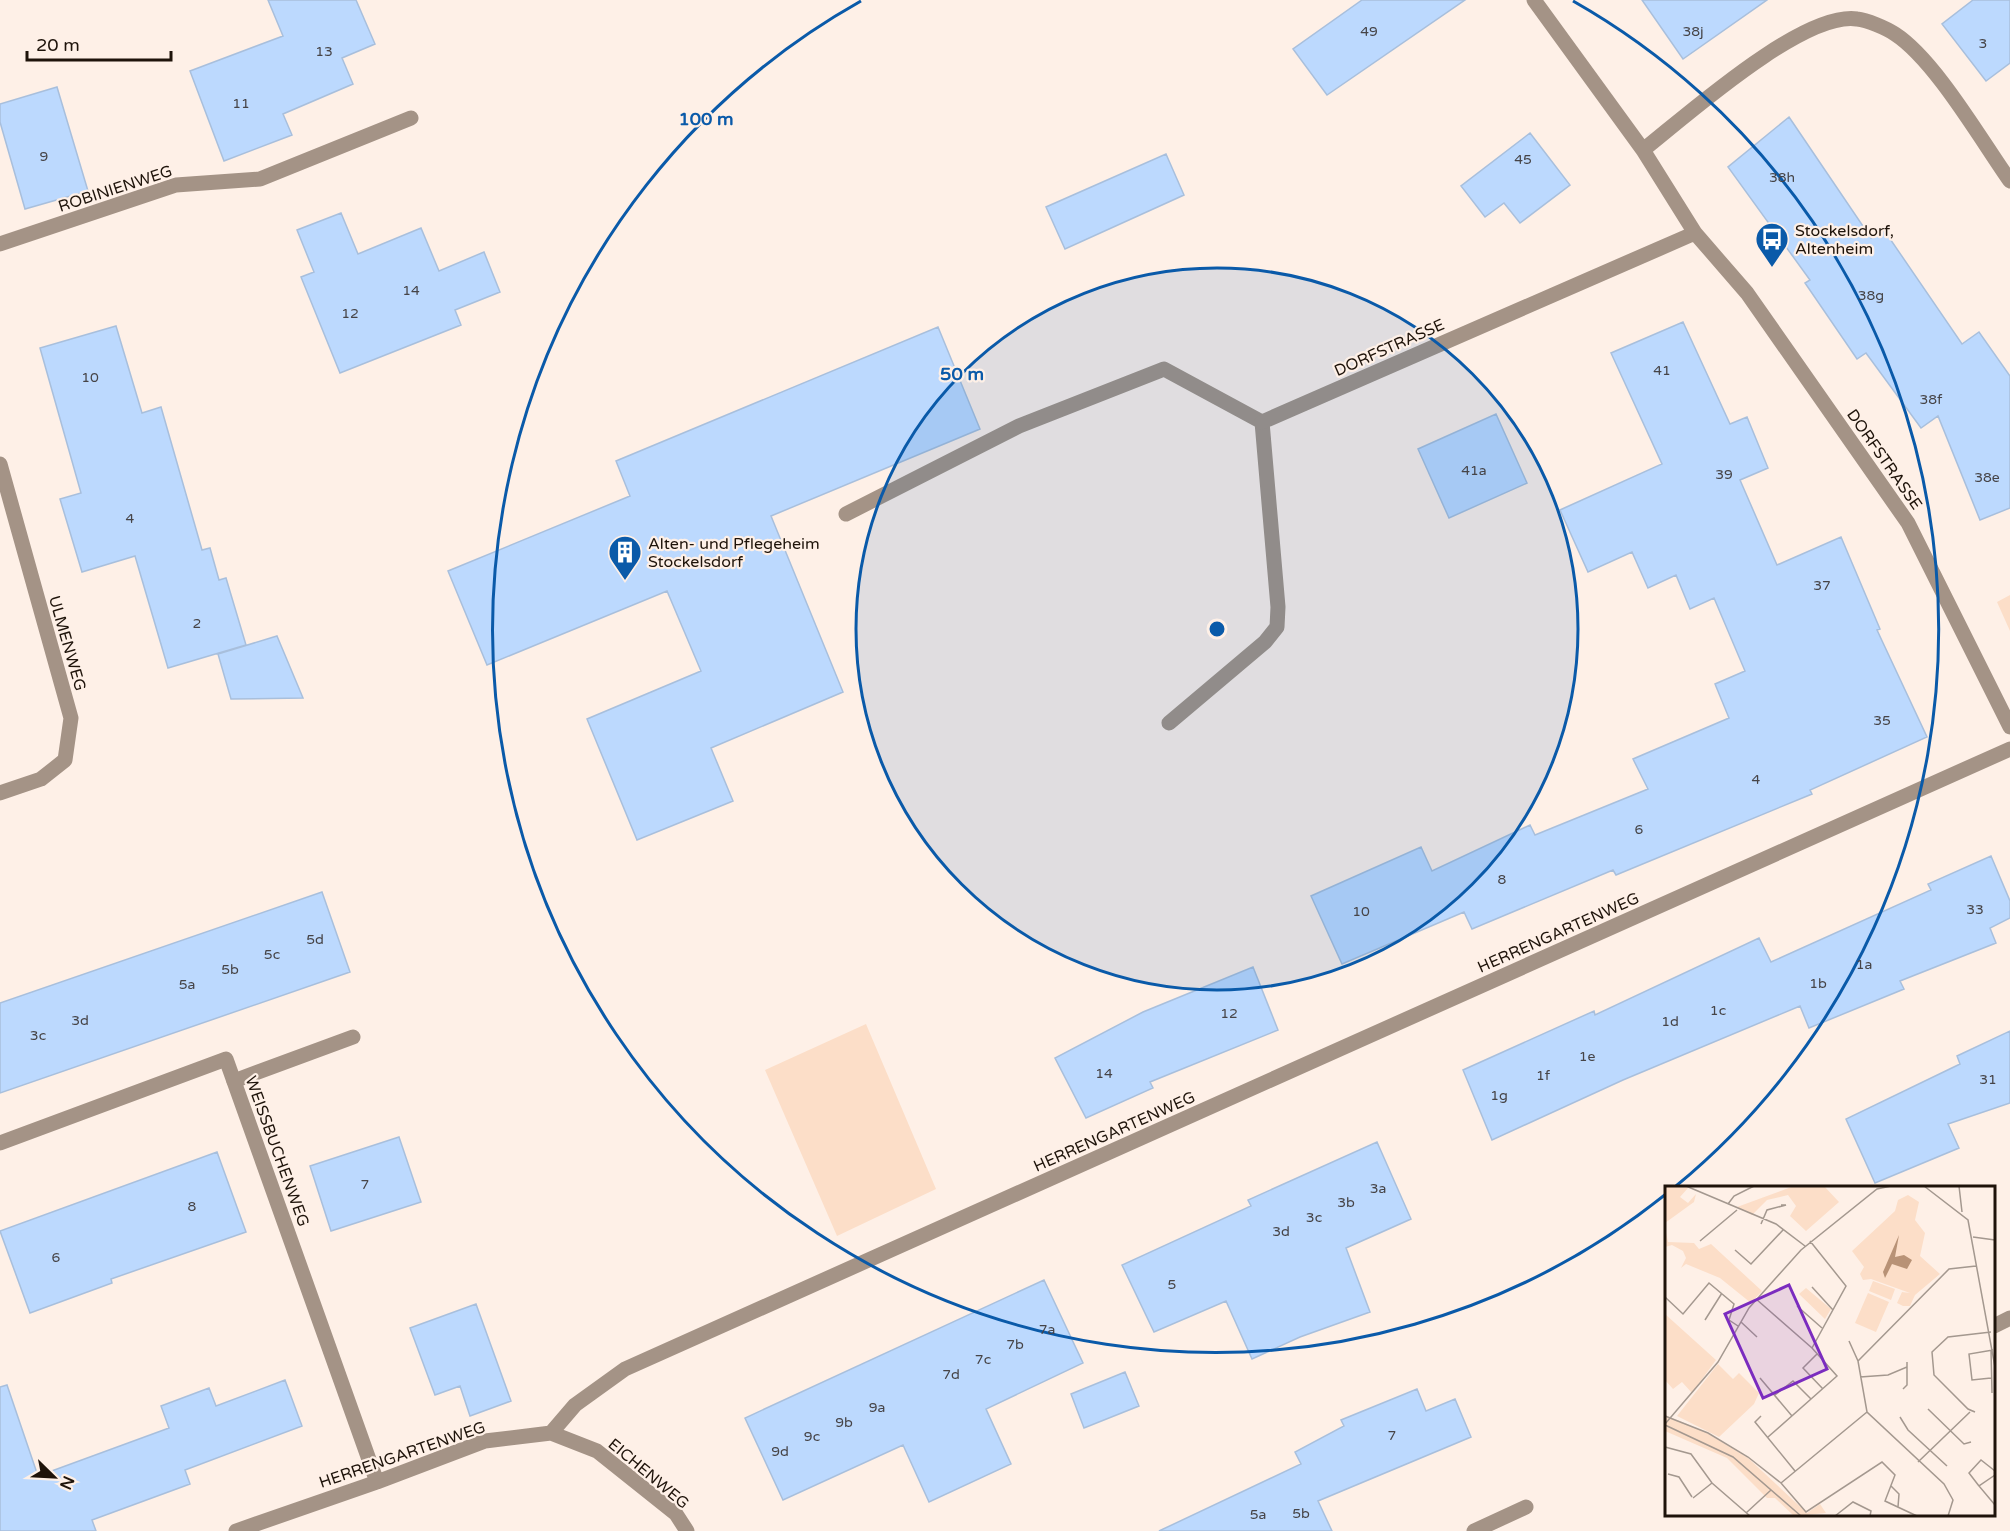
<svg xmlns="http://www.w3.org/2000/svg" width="2010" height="1531" font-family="'Varela Round',sans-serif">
<rect width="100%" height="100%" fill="#fef0e7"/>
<path fill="#fcdec8" d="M 2010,595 L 2010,631 L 1997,602 Z
M 866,1024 L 936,1189 L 837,1236 L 765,1070 Z"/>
<path fill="#bcd9fe" stroke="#a8bfdc" stroke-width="1.5" d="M 268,0 L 356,0 L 375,44 L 342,58 L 353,84 L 283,114 L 292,135 L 224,161 L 190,71 L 283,36 Z
M 1362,0 L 1465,0 L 1327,95 L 1293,49 Z
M 1642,0 L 1767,0 L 1683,59 Z
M 1973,0 L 2010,0 L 2010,63 L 1986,81 L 1942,24 Z
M 57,87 L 88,191 L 25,209 L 0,122 L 0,104 Z
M 1789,117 L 1871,238 L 1884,230 L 1962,344 L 1979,332 L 2010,376 L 2010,508 L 1980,520 L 1938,416 L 1921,428 L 1866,353 L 1857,359 L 1805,283 L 1810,280 L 1728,167 Z
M 1530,133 L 1570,185 L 1520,223 L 1504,203 L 1485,217 L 1461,186 Z
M 1166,154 L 1184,195 L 1065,249 L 1046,207 Z
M 341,213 L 358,254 L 421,228 L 439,271 L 484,252 L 500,292 L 455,310 L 461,325 L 340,373 L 301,277 L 314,272 L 297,230 Z
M 1683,322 L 1730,424 L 1747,417 L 1768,468 L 1740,480 L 1777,565 L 1841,537 L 1880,629 L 1877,630 L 1927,737 L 1810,790 L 1812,794 L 1616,875 L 1613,870 L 1472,929 L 1464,912 L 1342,964 L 1311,896 L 1421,847 L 1432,871 L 1530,825 L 1535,835 L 1648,789 L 1633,759 L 1729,718 L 1715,684 L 1745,671 L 1714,598 L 1690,609 L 1676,575 L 1648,588 L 1632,552 L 1588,572 L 1560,510 L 1662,464 L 1611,353 Z
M 116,326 L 142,413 L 161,407 L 202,550 L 210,548 L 219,580 L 226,578 L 246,645 L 168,668 L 135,556 L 82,572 L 60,499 L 81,493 L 40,348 Z
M 938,327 L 980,429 L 771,516 L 843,692 L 711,748 L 733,801 L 637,840 L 587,719 L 701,671 L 667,591 L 487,665 L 448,571 L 630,496 L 616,461 Z
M 1496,414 L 1527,483 L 1449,518 L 1418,449 Z
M 277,636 L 303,698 L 231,699 L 218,654 Z
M 1991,856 L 2010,901 L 2010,918 L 1990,928 L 1996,943 L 1900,981 L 1904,989 L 1809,1028 L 1800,1006 L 1623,1080 L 1492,1140 L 1463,1070 L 1594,1011 L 1595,1015 L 1759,938 L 1771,962 L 1931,890 L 1928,884 Z
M 322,892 L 350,972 L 0,1093 L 0,1003 Z
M 1253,967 L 1278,1030 L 1150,1082 L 1153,1088 L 1086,1118 L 1055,1058 L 1143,1012 Z
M 2010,1031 L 2010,1103 L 1948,1124 L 1959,1148 L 1875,1183 L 1846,1119 L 1960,1064 L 1957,1056 Z
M 399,1137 L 421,1202 L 331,1231 L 310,1166 Z
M 1377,1142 L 1411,1219 L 1346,1248 L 1370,1312 L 1300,1337 L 1252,1359 L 1226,1301 L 1154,1332 L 1122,1265 L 1251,1206 L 1248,1200 Z
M 217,1152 L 246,1232 L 111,1279 L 112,1283 L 30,1313 L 0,1231 Z
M 1044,1280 L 1083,1363 L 986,1409 L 1011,1464 L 929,1502 L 903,1445 L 783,1500 L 745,1418 Z
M 476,1304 L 511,1401 L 470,1416 L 460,1386 L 435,1395 L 410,1328 Z
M 1125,1372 L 1139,1406 L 1084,1428 L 1071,1394 Z
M 285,1380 L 302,1426 L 185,1470 L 190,1484 L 92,1520 L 96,1531 L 0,1531 L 0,1387 L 7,1385 L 38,1476 L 169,1428 L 161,1406 L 209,1388 L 216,1406 Z
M 1417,1389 L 1426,1411 L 1455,1399 L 1471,1437 L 1318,1501 L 1332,1531 L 1159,1531 L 1301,1464 L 1295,1452 L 1344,1426 L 1341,1420 Z"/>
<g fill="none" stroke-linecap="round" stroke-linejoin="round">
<path stroke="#a49386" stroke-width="15" d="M 846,514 L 1019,426 L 1164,369 L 1262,422 L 1278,607 L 1277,627 L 1265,642 L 1169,723
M 234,1081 L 353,1037
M 1994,1326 L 2010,1318"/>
<path stroke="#a49386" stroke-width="15" d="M 1534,0 L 1643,150 L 1695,233 L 1747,293 L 1908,523 L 2010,727
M 1643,150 C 1686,116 1803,11 1857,19 C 1867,20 1886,28 1895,34 C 1935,60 1981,140 2010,181
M 0,244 L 176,185 L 260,179 L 411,118
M 1262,422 L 1695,233
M 0,464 L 71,718 L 65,760 L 41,779 L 0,793
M 0,1143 L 226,1059 L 377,1482
M 551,1433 L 597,1451 L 676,1514 L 687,1531
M 236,1531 L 377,1482 L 485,1441 L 551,1433 L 575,1405 L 625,1369 L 2010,749
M 1474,1531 L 1526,1507"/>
</g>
<circle cx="1217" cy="629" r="361" fill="#0a5aa9" fill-opacity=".12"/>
<g fill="none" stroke="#0a5aa9" stroke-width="3">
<circle cx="1217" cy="629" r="361"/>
<path d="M1666 1194A722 722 0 1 1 861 1M1573 1A722 722 0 0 1 1676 1186"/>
</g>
<defs>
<symbol id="bus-pin" viewBox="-11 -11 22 30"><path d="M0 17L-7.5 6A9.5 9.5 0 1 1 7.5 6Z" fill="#0a5aa9" stroke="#fef0e7"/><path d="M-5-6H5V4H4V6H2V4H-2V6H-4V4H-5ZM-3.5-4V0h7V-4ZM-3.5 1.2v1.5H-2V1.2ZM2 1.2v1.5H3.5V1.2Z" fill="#fff"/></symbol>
<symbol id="building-pin" viewBox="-11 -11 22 30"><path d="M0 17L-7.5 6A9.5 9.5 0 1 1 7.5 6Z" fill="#0a5aa9" stroke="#fef0e7"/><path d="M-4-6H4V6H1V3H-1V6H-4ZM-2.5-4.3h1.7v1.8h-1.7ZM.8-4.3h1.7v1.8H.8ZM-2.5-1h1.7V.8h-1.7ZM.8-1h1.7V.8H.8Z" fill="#fff"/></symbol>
</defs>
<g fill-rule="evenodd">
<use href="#bus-pin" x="1753" y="220" width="38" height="52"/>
<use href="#building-pin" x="606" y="533" width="38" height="52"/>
</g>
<g text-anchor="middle" stroke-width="4.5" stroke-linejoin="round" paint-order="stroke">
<g font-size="14" fill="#464447">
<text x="1369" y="36">49</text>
<text x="1693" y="36">38j</text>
<text x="1983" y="48">3</text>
<text x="324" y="56">13</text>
<text x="241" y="108">11</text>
<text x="44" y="161">9</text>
<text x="1523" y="164">45</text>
<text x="1782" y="182">38h</text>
<text x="411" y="295">14</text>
<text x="1871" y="300">38g</text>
<text x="350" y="318">12</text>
<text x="1662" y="375">41</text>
<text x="90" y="382">10</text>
<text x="1931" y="404">38f</text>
<text x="1474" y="475">41a</text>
<text x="1724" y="479">39</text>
<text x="1987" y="482">38e</text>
<text x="130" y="523">4</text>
<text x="1822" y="590">37</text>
<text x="197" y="628">2</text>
<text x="1882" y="725">35</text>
<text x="1756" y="784">4</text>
<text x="1639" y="834">6</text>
<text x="1502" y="884">8</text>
<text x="1975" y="914">33</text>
<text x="1361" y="916">10</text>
<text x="315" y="944">5d</text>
<text x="272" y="959">5c</text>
<text x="1864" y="969">1a</text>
<text x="230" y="974">5b</text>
<text x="1818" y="988">1b</text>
<text x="187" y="989">5a</text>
<text x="1718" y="1015">1c</text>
<text x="1229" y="1018">12</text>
<text x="80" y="1025">3d</text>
<text x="1670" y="1026">1d</text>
<text x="38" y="1040">3c</text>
<text x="1587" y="1061">1e</text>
<text x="1104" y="1078">14</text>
<text x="1543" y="1080">1f</text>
<text x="1988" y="1084">31</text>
<text x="1499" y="1100">1g</text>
<text x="365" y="1189">7</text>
<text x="1378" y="1193">3a</text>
<text x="1346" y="1207">3b</text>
<text x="192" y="1211">8</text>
<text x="1314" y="1222">3c</text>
<text x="1281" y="1236">3d</text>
<text x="56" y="1262">6</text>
<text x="1172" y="1289">5</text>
<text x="1047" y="1334">7a</text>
<text x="1015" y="1349">7b</text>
<text x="983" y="1364">7c</text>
<text x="951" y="1379">7d</text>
<text x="877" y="1412">9a</text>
<text x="844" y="1427">9b</text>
<text x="1392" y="1440">7</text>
<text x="812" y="1441">9c</text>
<text x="780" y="1456">9d</text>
<text x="1301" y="1518">5b</text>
<text x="1258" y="1519">5a</text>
</g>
<g font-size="16" fill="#1e130a" stroke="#fef0e7">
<text transform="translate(115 188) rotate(-18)" y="6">ROBINIENWEG</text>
<text transform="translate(1389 347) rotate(-24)" y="6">DORFSTRASSE</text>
<text transform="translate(1885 459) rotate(55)" y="6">DORFSTRASSE</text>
<text transform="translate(68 643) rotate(74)" y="6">ULMENWEG</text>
<text transform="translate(1558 932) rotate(-24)" y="6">HERRENGARTENWEG</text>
<text transform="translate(1114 1131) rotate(-24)" y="6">HERRENGARTENWEG</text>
<text transform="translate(278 1151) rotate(70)" y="6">WEISSBUCHENWEG</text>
<text transform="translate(402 1454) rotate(-19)" y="6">HERRENGARTENWEG</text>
<text transform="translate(649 1473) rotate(40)" y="6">EICHENWEG</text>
</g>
<g font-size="16" fill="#1e130a" stroke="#fef0e7" text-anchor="start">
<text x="1795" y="236">Stockelsdorf,<tspan x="1795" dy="18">Altenheim</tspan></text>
<text x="648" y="549">Alten- und Pflegeheim<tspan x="648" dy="18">Stockelsdorf</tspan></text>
</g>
</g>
<g transform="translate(1665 1186)">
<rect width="330" height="330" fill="#fef0e7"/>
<path d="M 20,0 L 23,2 L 15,11 L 23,17 L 31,8 L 29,16 L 0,37 L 0,1 ZM 129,0 L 159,0 L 174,16 L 141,45 L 125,30 L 131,20 L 123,9 L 102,14 L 87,29 L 72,21 ZM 243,9 L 254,16 L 250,34 L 260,47 L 255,70 L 275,88 L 250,109 L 245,120 L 238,120 L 232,117 L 237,106 L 245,107 L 206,93 L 198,94 L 195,88 L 199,81 L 187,65 L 230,25 L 233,14 ZM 0,42 L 3,56 L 29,57 L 34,63 L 46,58 L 97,105 L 86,117 L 55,92 L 21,78 L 16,82 L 21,72 L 18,65 L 7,59 L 0,61 ZM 208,95 L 230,103 L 226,114 L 204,105 ZM 141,102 L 166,123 L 160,133 L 134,108 ZM 203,107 L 224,116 L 211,146 L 190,137 ZM 0,128 L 51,174 L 27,207 L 17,196 L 8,203 L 0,194 ZM 53,178 L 68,193 L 74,187 L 94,207 L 89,218 L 54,251 L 12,230 ZM 0,229 L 40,246 L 83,272 L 142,327 L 155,318 L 161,327 L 129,330 L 110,312 L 102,312 L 62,272 L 0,245 Z" fill="#fcdec8"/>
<path d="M 234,49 L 230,71 L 239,69 L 247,74 L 242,83 L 227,78 L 220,92 L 218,86 Z" fill="#b89276"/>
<path fill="none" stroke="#a4988f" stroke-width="1.5" d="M 21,0 L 111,38 L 140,60M 259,0 L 303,34 L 330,181M 294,0 L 297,26M 63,18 L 69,10 L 89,0M 96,38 L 102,24 L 121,19 L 116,19M 308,51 L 330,54M 35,55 L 72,24M 145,55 L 181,100 L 147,162M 70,64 L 86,78 L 118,44M 147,101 L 168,124M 0,111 L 18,128 L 44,97 L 69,118 L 64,134 L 73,140M 91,113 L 147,162 L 172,190 L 103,251M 132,120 L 157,142M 40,134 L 57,107M 76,136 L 92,151M 184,155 L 193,175 L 202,226 L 279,298 L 288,314 L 283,330M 326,164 L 327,207M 152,168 L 138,182 L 158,203M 193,175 L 284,83 L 311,80M 195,191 L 223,189 L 242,181 L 242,176M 95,192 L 127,230M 326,192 L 307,194 L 304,168 L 328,164M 238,203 L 242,199 L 242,181M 110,209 L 128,195 L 146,213M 263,223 L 299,258 L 306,256M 305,224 L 310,226 L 303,223 L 269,189 L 267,166 L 283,151 L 326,146M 0,230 L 43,247 L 83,271 L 116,297 L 141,326 L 217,276 L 230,289 L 220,315 L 252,330M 96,230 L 90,236 L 130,285M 235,231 L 243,244 L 282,280M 0,238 L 53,176 L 84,122 L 136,64 L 212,3 L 226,0M 0,239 L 68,271 L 136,330M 0,261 L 26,268 L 47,297 L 85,330M 253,276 L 305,226M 3,288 L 14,291 L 27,311M 330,289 L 314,300 L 330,319M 116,297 L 202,226M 226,300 L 234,308 L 233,321M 314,300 L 304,287 L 316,274 L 330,285M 28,312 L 47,297M 81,327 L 106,304M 170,330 L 188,316 L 206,325 L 205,330"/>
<path fill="#7b2cbf" fill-opacity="0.15" stroke="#7b2cbf" stroke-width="3" d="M 124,99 L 162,183 L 98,212 L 60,128 Z"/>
<rect width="330" height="330" fill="none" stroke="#1e130a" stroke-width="3"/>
</g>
<circle cx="1217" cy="629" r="9" fill="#0a5aa9" stroke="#fef0e7" stroke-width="3"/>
<g font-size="18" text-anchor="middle" font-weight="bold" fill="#0a5aa9" stroke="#fef0e7" stroke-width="4.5" stroke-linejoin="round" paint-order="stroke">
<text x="706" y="125">100 m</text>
<text x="962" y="380">50 m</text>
</g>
<g transform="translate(54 1477) rotate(114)" stroke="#fef0e7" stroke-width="4.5" paint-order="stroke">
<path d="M0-4.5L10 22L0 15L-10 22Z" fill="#1e130a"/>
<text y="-9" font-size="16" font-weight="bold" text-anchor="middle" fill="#1e130a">N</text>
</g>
<path d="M27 51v9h144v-9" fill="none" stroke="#1e130a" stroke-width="3"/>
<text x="36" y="51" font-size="18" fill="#1e130a" stroke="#fef0e7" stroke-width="4.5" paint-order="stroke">20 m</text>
</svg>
